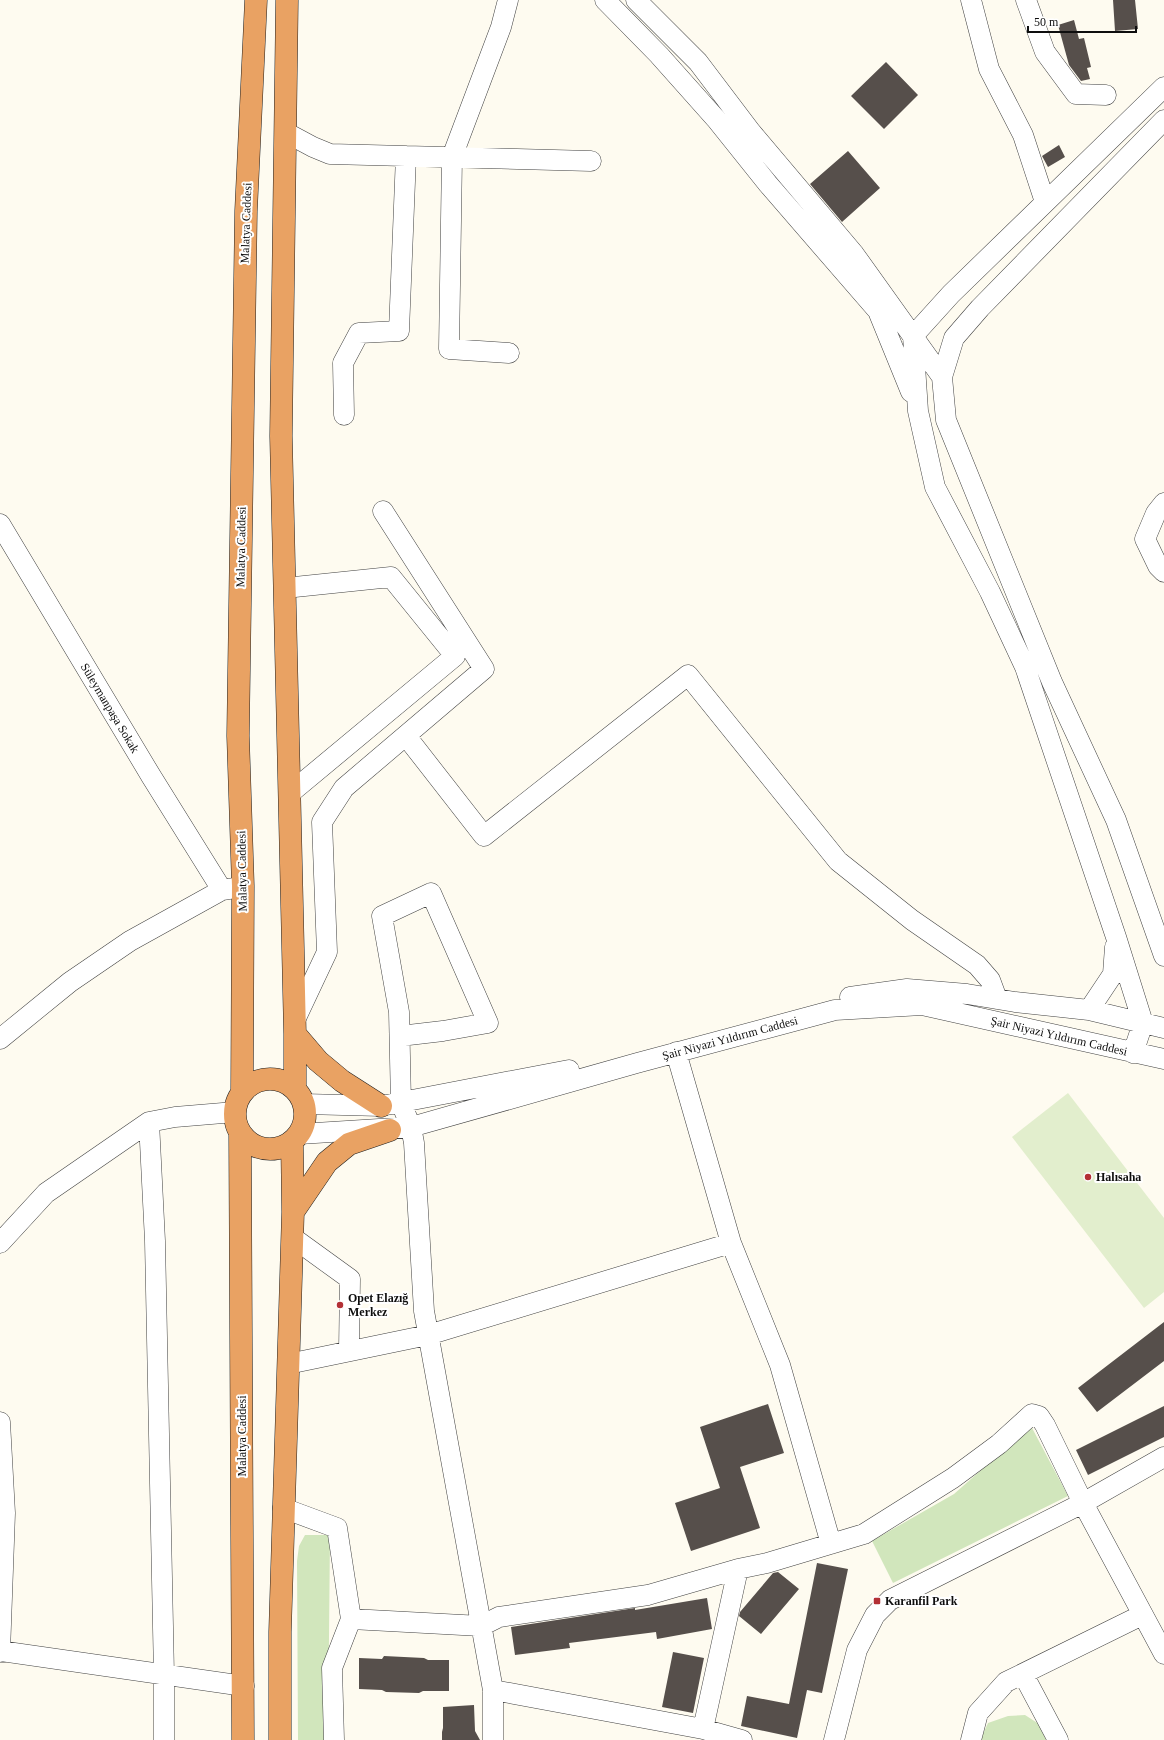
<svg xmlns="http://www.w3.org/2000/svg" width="1164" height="1740" font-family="'Times New Roman',serif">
<rect width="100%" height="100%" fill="#fefbf0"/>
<path fill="#d1e6bc" d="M 1031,1426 L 1068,1496 L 893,1583 L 872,1541 L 954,1494 Z
M 305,1535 L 330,1535 L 328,1740 L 298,1740 L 297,1561 L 299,1546 Z
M 1025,1715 L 1039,1724 L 1046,1740 L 980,1740 L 988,1723 L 1008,1716 Z"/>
<path fill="#e2eecd" d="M 1068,1093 L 1164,1218 L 1164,1292 L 1144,1308 L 1012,1137 Z"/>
<path fill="#564f4b" d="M 1113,0 L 1135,0 L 1138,29 L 1115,31 Z
M 1074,20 L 1079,39 L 1084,38 L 1091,67 L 1087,68 L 1090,79 L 1081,81 L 1069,65 L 1058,25 Z
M 886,62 L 918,95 L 884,129 L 851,96 Z
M 1059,145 L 1065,157 L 1048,167 L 1042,156 Z
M 848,151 L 880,188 L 842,222 L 810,184 Z
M 1164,1322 L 1164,1361 L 1097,1412 L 1078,1388 Z
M 768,1404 L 784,1453 L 740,1467 L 760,1528 L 691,1551 L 675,1503 L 720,1488 L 700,1427 Z
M 1164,1406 L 1164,1437 L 1088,1475 L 1076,1450 Z
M 817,1563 L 848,1569 L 822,1693 L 807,1690 L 797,1738 L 741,1726 L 747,1696 L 789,1704 Z
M 778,1572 L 799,1589 L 761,1634 L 739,1616 L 740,1612 L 773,1573 Z
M 707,1598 L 712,1629 L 657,1639 L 656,1632 L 569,1643 L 570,1648 L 515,1655 L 511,1627 L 635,1608 L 635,1610 Z
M 673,1652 L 704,1658 L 693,1713 L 662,1707 Z
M 384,1656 L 424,1658 L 428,1660 L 449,1660 L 449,1691 L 423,1691 L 419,1693 L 386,1692 L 382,1690 L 359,1689 L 359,1658 L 382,1659 Z
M 474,1705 L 475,1731 L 480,1740 L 442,1740 L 442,1732 L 443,1728 L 443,1707 Z"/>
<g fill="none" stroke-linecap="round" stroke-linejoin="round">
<defs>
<path id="minor" d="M 508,0 L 501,27 L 452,157 L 449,349 L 509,353
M 605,0 L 659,55 L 716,119 L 768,184 L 878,311 L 911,392
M 636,0 L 698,62 L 751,132 L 854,254 L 942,377
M 971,0 L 989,69 L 1023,135 L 1045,202
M 1026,0 L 1045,52 L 1076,94 L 1106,95
M 1164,120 L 980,308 L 954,338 L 942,377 L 946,420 L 1052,682 L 1116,820 L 1164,956
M 285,132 L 313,147 L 330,154 L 591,161
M 344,415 L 343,363 L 359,333 L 399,331 L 406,156
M 1164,503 L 1156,513 L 1145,539 L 1158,566 L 1164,572
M 0,524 L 151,776 L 222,890
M 285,588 L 391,577 L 455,656 L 289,794
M 406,736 L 484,836 L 688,675 L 838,861 L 912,920 L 977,965 L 990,980 L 997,999
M 850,997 L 907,989 L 967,994 L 1015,1002 L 1089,1010 L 1164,1028
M 1089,1010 L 1113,974 L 1115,947
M 295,1020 L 327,952 L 322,822 L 344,788 L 484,669 L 383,511
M 400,1036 L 443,1031 L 488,1023 L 431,893 L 382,916 L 399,1012 L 401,1103 L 411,1127 L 414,1143 L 424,1311 L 493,1690 L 493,1740
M 0,1039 L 70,982 L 130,941 L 222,890 L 235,888
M 676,1052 L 731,1243 L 780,1365 L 831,1544
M 1133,1053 L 1143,1023 L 1116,937 L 1025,667 L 990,592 L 935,487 L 918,411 L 913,336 L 951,294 L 1164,87
M 304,1104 L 381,1106 L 569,1070
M 149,1122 L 155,1241 L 164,1675 L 164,1740
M 299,1134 L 411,1127 L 637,1063 L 835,1010 L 922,1005 L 1164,1059
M 292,1237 L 350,1279 L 349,1351
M 0,1243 L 46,1193 L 149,1122 L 175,1117 L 235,1112
M 288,1364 L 428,1335 L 731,1243
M 0,1422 L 5,1513 L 0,1652
M 283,1508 L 337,1528 L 351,1619 L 481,1626 L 499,1617 L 648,1595 L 738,1569 L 767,1563 L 864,1534 L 953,1478 L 999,1444 L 1032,1414 L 1039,1416 L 1045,1425 L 1083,1503 L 1164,1654
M 0,1651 L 244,1686
M 1023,1674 L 1058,1740
M 493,1690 L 703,1729 L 742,1740
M 703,1729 L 738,1569
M 334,1740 L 332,1668 L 351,1619
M 834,1740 L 857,1650 L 875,1615 L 890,1600 L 1083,1503 L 1164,1457
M 971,1740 L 978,1713 L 1006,1682 L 1142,1615"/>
<path id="highway" d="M 287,0 L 281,436 L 295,1034 L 295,1089
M 295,1034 L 318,1061 L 342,1081 L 381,1106
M235 1114a35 35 0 1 1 70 0a35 35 0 1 1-70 0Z
M 242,1093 L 243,886 L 238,736 L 246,211 L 256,0
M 240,1132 L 243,1740
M 293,1212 L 327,1162 L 349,1144 L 390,1130
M 280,1740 L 280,1632 L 293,1212 L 292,1141"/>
</defs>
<use href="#minor" stroke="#414141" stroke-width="21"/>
<use href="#highway" stroke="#1f1f1f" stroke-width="23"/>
<use href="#minor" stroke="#fff" stroke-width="20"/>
<use href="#highway" stroke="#e9a263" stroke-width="22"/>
</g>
<g fill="#b33035" stroke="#fff" stroke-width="1.5">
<circle cx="1088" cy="1177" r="4"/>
<circle cx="340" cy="1305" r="4"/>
<rect x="873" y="1597" width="8" height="8" rx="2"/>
</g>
<g text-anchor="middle" stroke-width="4" stroke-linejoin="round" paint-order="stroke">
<g font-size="12" fill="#0e0e0e" stroke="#fff">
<text transform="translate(246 223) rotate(-88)" y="4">Malatya Caddesi</text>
<text transform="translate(241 547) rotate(-89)" y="4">Malatya Caddesi</text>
<text transform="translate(110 708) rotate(59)" y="4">Süleymanpaşa Sokak</text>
<text transform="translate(242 871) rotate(-91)" y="4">Malatya Caddesi</text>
<text transform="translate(1059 1036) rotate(13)" y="4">Şair Niyazi Yıldırım Caddesi</text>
<text transform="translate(730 1038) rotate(-15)" y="4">Şair Niyazi Yıldırım Caddesi</text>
<text transform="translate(242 1436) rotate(-90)" y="4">Malatya Caddesi</text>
</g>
<g font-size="12" font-weight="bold" fill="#0e0e0e" stroke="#fff" text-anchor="start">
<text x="1096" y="1181">Halısaha</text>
<text x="348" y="1302">Opet Elazığ<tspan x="348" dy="14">Merkez</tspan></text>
<text x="885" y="1605">Karanfil Park</text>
</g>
</g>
<path d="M1028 26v6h108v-6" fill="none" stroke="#0e0e0e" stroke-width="2"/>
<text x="1034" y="26" font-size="12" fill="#0e0e0e" stroke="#ffffff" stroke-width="3" paint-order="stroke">50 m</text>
</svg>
